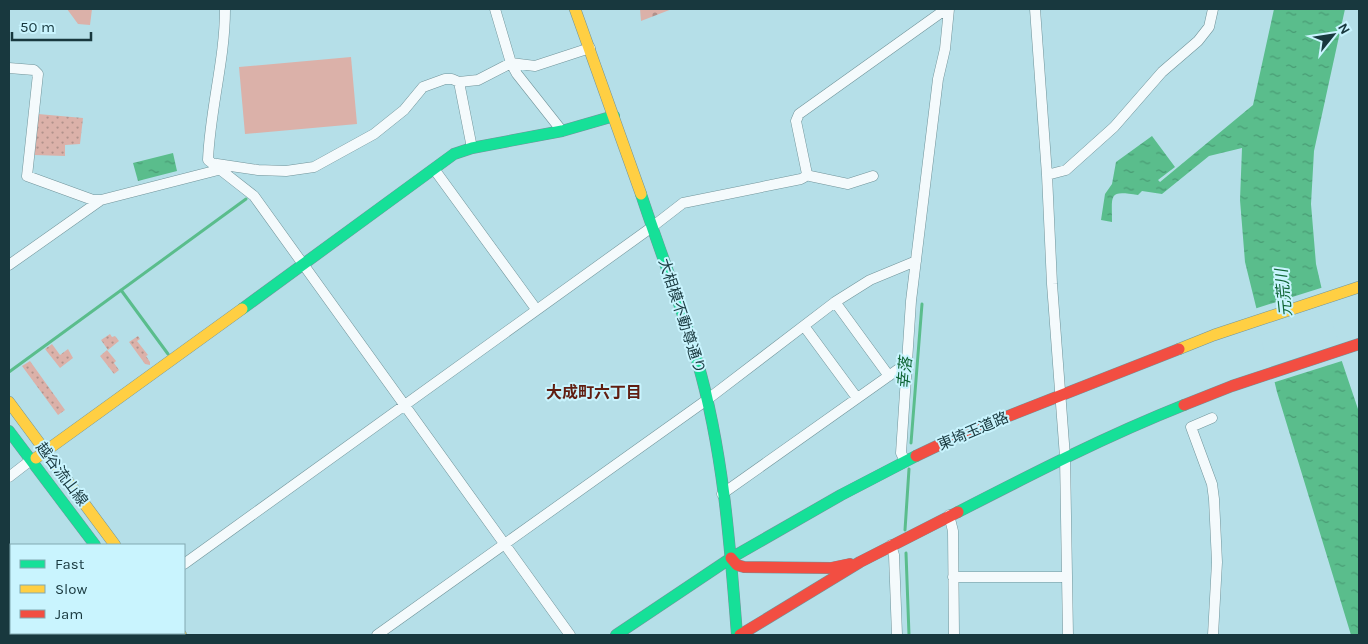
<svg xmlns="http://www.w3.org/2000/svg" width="1368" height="644" font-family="Karla,'Noto Sans JP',sans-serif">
<defs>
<pattern id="grass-dots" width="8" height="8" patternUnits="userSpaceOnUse" patternTransform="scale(1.25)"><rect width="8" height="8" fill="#dbb1a9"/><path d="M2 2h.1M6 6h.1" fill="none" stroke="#b1918b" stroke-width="1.8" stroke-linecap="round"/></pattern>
<pattern id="cemetery-stones" width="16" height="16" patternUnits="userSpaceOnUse" patternTransform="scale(1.25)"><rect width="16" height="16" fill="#dbb1a9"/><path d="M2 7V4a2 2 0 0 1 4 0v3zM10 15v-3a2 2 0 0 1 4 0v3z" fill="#b1918b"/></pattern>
<pattern id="water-ripples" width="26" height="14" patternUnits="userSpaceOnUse" patternTransform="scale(1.25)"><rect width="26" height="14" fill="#5abd8c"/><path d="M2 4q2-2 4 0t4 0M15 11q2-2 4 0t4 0" fill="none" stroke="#499b74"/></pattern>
</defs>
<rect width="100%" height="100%" fill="#b5dfe8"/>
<path fill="url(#grass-dots)" d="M 38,114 L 83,118 L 80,144 L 65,145 L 65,156 L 34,155 Z
M 110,334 L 112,337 L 115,336 L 119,341 L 108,350 L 101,340 Z
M 138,336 L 140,339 L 137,341 L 148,355 L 146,356 L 150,362 L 150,365 L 145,364 L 129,342 Z
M 52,344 L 60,355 L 68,349 L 73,358 L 60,368 L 45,349 Z
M 107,350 L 116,361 L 114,363 L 119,370 L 114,374 L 100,356 Z
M 30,361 L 65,410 L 58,415 L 22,366 Z"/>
<path fill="url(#cemetery-stones)" d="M 640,9 L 672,9 L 641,21 Z"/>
<path fill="#dbb1a9" d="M 67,9 L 92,9 L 90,25 L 78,24 Z
M 351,57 L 357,124 L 245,134 L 239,67 Z"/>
<path fill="url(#water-ripples)" d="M 1274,9 L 1345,9 L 1314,151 L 1311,204 L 1316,264 L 1331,329 L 1359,412 L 1359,635 L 1351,635 L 1277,392 L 1245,262 L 1240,200 L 1242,148 L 1209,156 L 1162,194 L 1142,191 L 1138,195 C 1108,190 1112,194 1112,222 L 1101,220 L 1105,194 L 1112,184 L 1116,162 L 1152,136 L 1175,167 L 1158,180 L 1160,182 L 1253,105 Z
M 173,153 L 177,171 L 138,181 L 133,163 Z"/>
<path fill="#b5dfe8" d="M 1324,287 L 1334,328 L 1345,360 L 1272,383 L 1254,309 Z"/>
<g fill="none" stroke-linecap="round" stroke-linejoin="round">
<path stroke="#5abd8c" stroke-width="3" d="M 121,290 L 168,354
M 9,372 L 246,199
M 911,443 L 922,304
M 905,530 L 909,469
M 906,553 L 909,635"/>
<defs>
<path id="street" d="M 225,9 C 225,60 210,109 208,160 L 254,196 L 570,635
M 495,9 L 511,63 L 517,74 L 562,131
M 1035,9 L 1047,175 L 1052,284 L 1065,457 L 1068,635
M 9,68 L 34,70 L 38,74 L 27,176 L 93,200 L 101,200 L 222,169
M 459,82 L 472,148
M 217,164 L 258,170 L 286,171 L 314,167 L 374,134 L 404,110 L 423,87 L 445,79 L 452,79 L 459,82 L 478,80 L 511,63 L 535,66 L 590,48
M 434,169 L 536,309
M 1047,175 L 1066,170 L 1114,127 L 1162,72 L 1198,41 L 1209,27 L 1213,9
M 873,176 L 848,184 L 810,176 L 807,174 L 796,121 L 799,114 L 946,9
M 9,265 L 101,200
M 835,302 L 889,376
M 804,326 L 857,398
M 1212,418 L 1191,427 L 1212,484 L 1214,499 L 1217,562 L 1213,635
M 905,461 L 901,453 L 911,301 L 938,79 L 945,49 L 949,9
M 9,477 L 31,460
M 722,494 L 907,363
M 949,515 L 953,531 L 954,635
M 891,545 L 894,555 L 897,635
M 184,564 L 652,227 L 683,203 L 801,179 L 808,175
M 953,577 L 1067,577
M 9,581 L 11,585
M 47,633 L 49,635
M 377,635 L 708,399 L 835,302 L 870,280 L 916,261"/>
<path id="fast" d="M 641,194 C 659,249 681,304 697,360 C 723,449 730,543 737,635
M 242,309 L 454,154 L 472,148 L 562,131 L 614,116
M 9,431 L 95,545
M 958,512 C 1032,474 1106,436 1184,405
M 616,635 L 731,558 L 841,495 L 916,456"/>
<path id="slow" d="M 575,9 L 641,194
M 1179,349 L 1214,335 L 1359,287
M 9,402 L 115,545
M 36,458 L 242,309
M 159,633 L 161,635
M 179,633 L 181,635"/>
<path id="jam" d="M 1184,405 L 1232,386 L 1359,344
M 916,456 L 960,435 L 1179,349
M 731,558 L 737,565 L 744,567 L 831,568 L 850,564
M 740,635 L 860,562 L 958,512"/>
</defs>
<use href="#street" stroke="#71949a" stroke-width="11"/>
<use href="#fast" stroke="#71949a" stroke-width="12"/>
<use href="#slow" stroke="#71949a" stroke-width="12"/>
<use href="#jam" stroke="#71949a" stroke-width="12"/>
<use href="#street" stroke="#f4fafc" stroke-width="10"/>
<use href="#fast" stroke="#16e098" stroke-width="11"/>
<use href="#slow" stroke="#ffcf43" stroke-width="11"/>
<use href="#jam" stroke="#f24e42" stroke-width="11"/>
</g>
<g text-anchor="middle" stroke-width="4" stroke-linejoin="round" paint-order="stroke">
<g font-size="15" fill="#18383e" stroke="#c9f4fe">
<text transform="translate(682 316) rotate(72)" y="5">大相模不動尊通り</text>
<text transform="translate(973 431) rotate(-23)" y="5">東埼玉道路</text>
<text transform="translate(62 474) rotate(53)" y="5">越谷流山線</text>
</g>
<g font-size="16" font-style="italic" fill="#106636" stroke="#c9f4fe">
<text transform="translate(1283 293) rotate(-96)" y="6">元荒川</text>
<text transform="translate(904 373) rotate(-85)" y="6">幸落</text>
</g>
<g font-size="16" font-weight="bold" fill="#611e11" stroke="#c9f4fe">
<text x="594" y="398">大成町六丁目</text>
</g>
</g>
<rect width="1368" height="644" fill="none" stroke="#18383e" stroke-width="20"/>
<rect x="10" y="544" width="175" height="90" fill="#c9f4fe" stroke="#82a9b1"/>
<rect x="20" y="560" width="25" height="8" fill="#16e098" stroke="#82a9b1"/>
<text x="55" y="569" font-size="15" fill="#18383e">Fast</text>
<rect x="20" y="585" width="25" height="8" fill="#ffcf43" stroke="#82a9b1"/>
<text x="55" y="594" font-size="15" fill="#18383e">Slow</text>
<rect x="20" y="610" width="25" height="8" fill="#f24e42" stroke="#82a9b1"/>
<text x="55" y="619" font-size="15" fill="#18383e">Jam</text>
<g transform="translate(1333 35) rotate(60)" stroke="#c9f4fe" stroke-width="4" paint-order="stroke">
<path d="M0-4L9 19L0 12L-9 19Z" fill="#18383e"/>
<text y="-8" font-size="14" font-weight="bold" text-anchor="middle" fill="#18383e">N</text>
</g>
<path d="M12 32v8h79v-8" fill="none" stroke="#18383e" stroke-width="2.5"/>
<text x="20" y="32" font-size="15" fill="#18383e" stroke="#c9f4fe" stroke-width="4" paint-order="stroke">50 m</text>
</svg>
